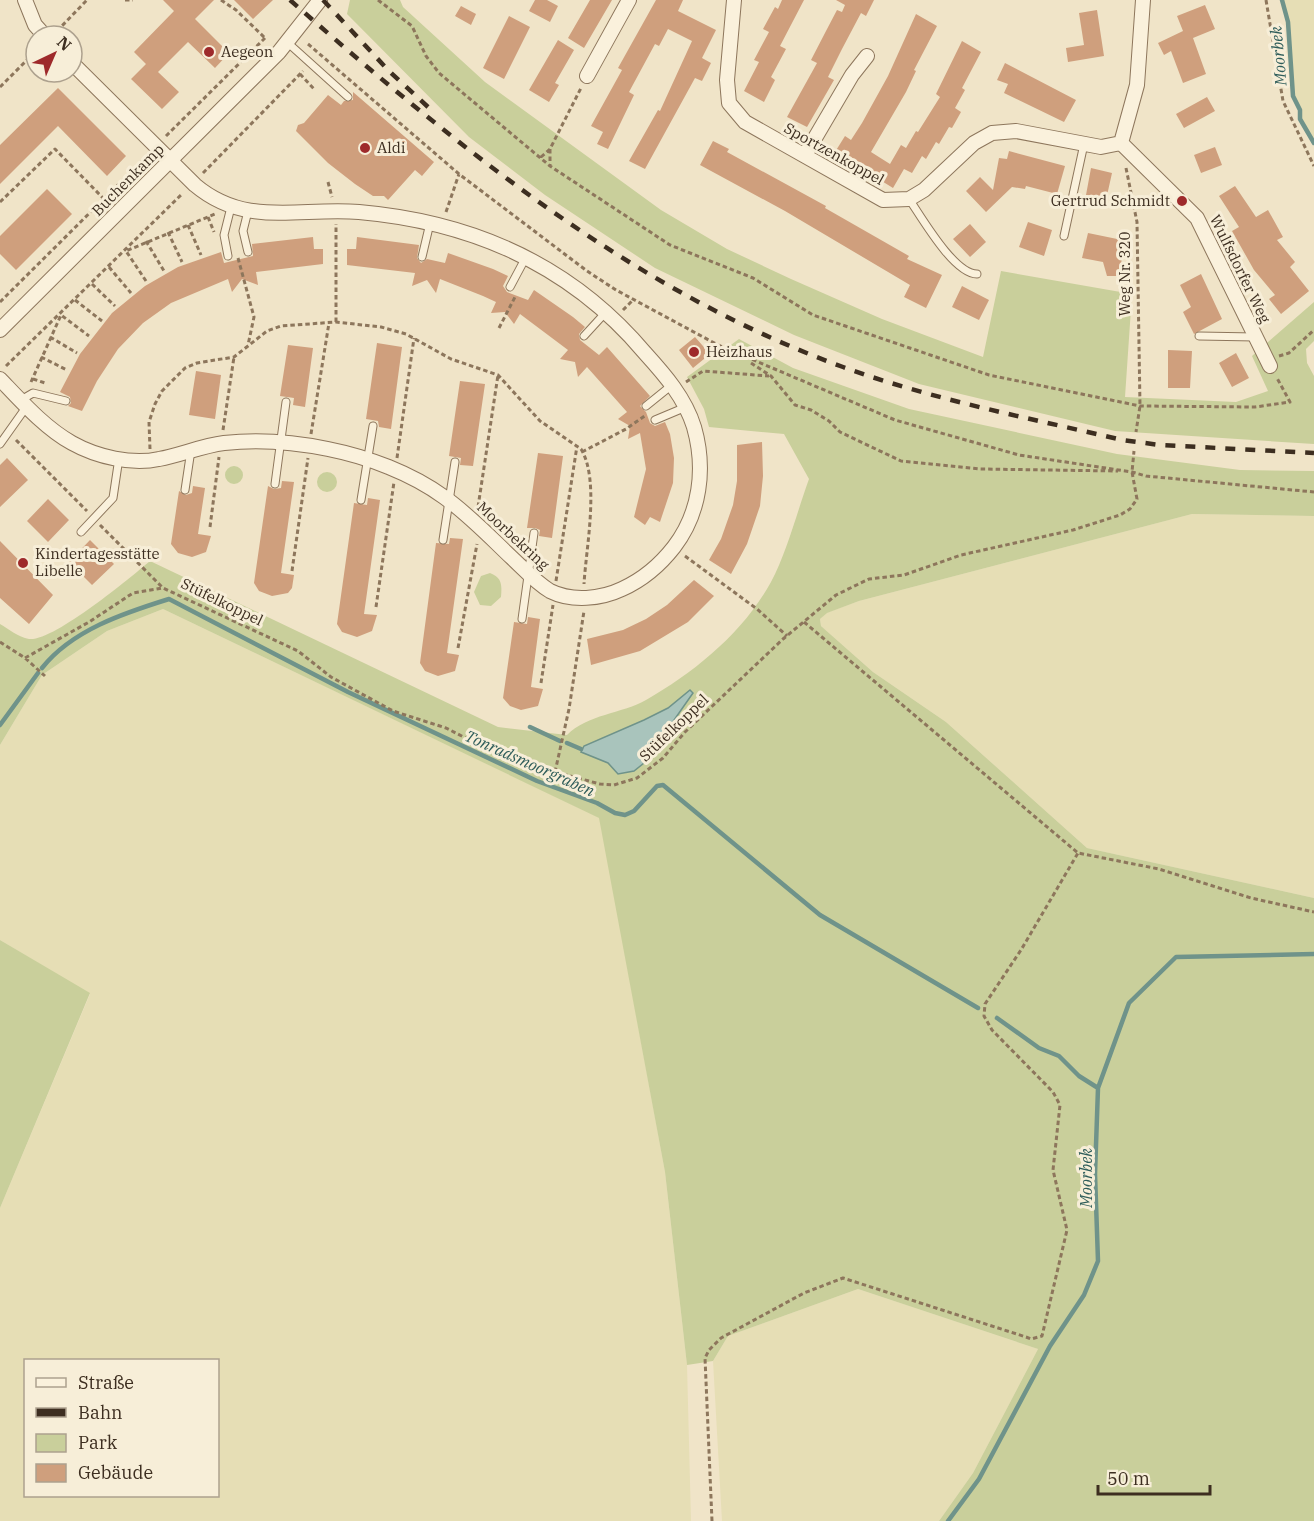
<svg xmlns="http://www.w3.org/2000/svg" width="1314" height="1521" font-family="'IBM Plex Serif',serif">
<rect width="100%" height="100%" fill="#f0e4c8"/>
<path fill="#e6deb5" fill-rule="evenodd" d="M 1282,0 L 1314,0 L 1314,143 L 1300,119 L 1300,110 L 1293,96 L 1288,22 Z
M 1192,514 L 1314,516 L 1314,898 L 1087,848 L 946,722 L 873,672 L 821,626 L 820,619 L 826,613 L 859,601 Z
M 163,609 L 600,818 L 665,1172 L 687,1365 L 691,1521 L 0,1521 L 0,1208 L 90,994 L 0,940 L 0,745 L 42,675 L 107,631 ZM 26,1360 L 218,1360 L 218,1496 L 26,1496 Z
M 858,1289 L 1038,1349 L 973,1473 L 939,1521 L 722,1521 L 713,1361 L 728,1336 Z"/>
<path fill="#c9cf9b" d="M 350,0 L 400,0 L 403,7 L 485,82 L 661,210 L 727,249 L 791,279 L 882,319 L 983,357 L 1001,271 L 1132,294 L 1125,397 L 1236,402 L 1268,391 L 1252,356 L 1314,302 L 1314,341 L 1306,349 L 1307,363 L 1314,376 L 1314,444 L 1115,431 L 919,384 L 794,335 L 655,268 L 545,195 L 469,137 L 347,14 Z
M 739,339 L 793,368 L 909,409 L 1117,454 L 1240,470 L 1314,471 L 1314,516 L 1192,514 L 859,601 L 827,613 L 820,619 L 821,626 L 873,672 L 946,722 L 1087,848 L 1314,898 L 1314,1521 L 939,1521 L 973,1473 L 1038,1349 L 858,1289 L 728,1336 L 713,1361 L 687,1365 L 665,1172 L 599,818 L 163,609 L 107,631 L 42,675 L 0,745 L 0,624 C 9,629 18,637 29,639 C 53,642 130,578 150,561 L 498,727 L 567,735 C 588,714 621,714 646,700 C 695,672 743,633 771,582 C 787,552 797,512 809,479 L 784,434 L 709,427 L 704,409 L 687,377 Z
M225 475a9 9 0 1 1 18 0a9 9 0 1 1-18 0Z
M317 482a10 10 0 1 1 20 0a10 10 0 1 1-20 0Z
M 490,573 C 502,578 502,584 501,597 L 491,606 L 480,605 L 474,592 L 481,576 Z
M 0,940 L 90,993 L 0,1208 Z"/>
<path fill="#a9c4bc" stroke="#6f938a" stroke-width="1.5" d="M 690,690 L 693,693 L 644,763 L 634,771 L 618,774 L 608,763 L 581,752 L 584,746 L 644,720 L 668,708 Z"/>
<g fill="none" stroke-linecap="round" stroke-linejoin="round">
<path stroke="#6f938a" stroke-width="4.5" d="M 1282,0 L 1288,22 L 1293,96 L 1300,110 L 1300,119 L 1314,143
M 42,668 C 72,630 124,613 169,599 L 348,692 L 537,781 L 597,803 L 615,813 L 625,815 L 634,811 L 657,786 L 663,785 L 820,915 L 978,1008
M 0,725 L 38,673
M 530,727 L 560,741
M 567,743 L 581,749
M 997,1018 L 1039,1048 L 1059,1056 L 1079,1076 L 1098,1088
M 948,1521 L 979,1479 L 1050,1346 L 1084,1295 L 1098,1261 L 1095,1174 L 1098,1088 L 1129,1003 L 1176,957 L 1314,954"/>
</g>
<path fill="#cf9f7d" d="M 163,0 L 214,0 L 195,19 L 229,53 L 215,68 L 188,42 L 158,72 L 179,92 L 162,109 L 131,79 L 146,64 L 134,52 L 174,11 Z
M 234,0 L 273,0 L 253,19 Z
M 535,0 L 547,0 L 558,6 L 550,22 L 529,11 Z
M 590,0 L 612,0 L 584,48 L 568,38 Z
M 656,0 L 683,0 L 678,11 L 716,30 L 702,58 L 711,63 L 702,81 L 695,78 L 645,169 L 629,161 L 658,110 L 660,111 L 692,41 L 668,29 L 659,46 L 655,44 L 629,92 L 634,95 L 608,149 L 597,144 L 603,132 L 591,126 L 622,70 L 618,68 Z
M 782,0 L 804,0 L 780,46 L 786,49 L 771,77 L 775,80 L 764,102 L 744,91 L 759,62 L 754,60 L 769,32 L 763,29 L 775,7 L 778,9 Z
M 836,0 L 874,0 L 866,16 L 861,13 L 842,49 L 828,77 L 834,80 L 807,127 L 787,117 L 817,63 L 811,60 L 826,31 L 837,10 L 842,12 L 845,5 Z
M 1205,5 L 1215,29 L 1193,38 L 1206,74 L 1183,83 L 1171,51 L 1164,55 L 1158,43 L 1183,31 L 1177,16 Z
M 461,6 L 476,14 L 471,25 L 455,16 Z
M 1097,10 L 1104,56 L 1068,62 L 1066,48 L 1084,45 L 1079,13 Z
M 916,14 L 937,26 L 914,70 L 916,71 L 906,92 L 871,152 L 890,164 L 901,145 L 906,148 L 916,131 L 918,132 L 940,97 L 936,94 L 962,41 L 981,52 L 962,88 L 965,90 L 955,108 L 961,112 L 952,128 L 949,127 L 939,144 L 936,142 L 926,159 L 922,156 L 912,173 L 904,169 L 893,188 L 835,152 L 845,136 L 851,140 L 862,123 L 888,76 Z
M 509,16 L 530,27 L 504,79 L 483,68 Z
M 558,40 L 574,50 L 555,83 L 559,85 L 549,102 L 529,90 Z
M 1005,63 L 1076,100 L 1064,122 L 1004,93 L 1008,84 L 997,80 Z
M 58,88 L 126,156 L 107,176 L 58,126 L 0,184 L 0,145 Z
M 353,92 L 434,162 L 422,176 L 415,170 L 388,200 L 384,196 L 373,196 L 355,184 L 328,163 L 296,131 L 298,125 L 304,123 L 328,95 L 341,105 L 344,101 L 353,100 Z
M 1207,97 L 1215,111 L 1184,128 L 1176,114 Z
M 713,141 L 729,149 L 727,152 L 826,206 L 825,208 L 909,256 L 907,259 L 942,275 L 926,308 L 904,297 L 910,285 L 785,211 L 700,165 Z
M 1215,147 L 1222,165 L 1201,173 L 1194,155 Z
M 1009,151 L 1065,166 L 1057,194 L 1026,186 L 1025,189 L 1012,187 L 986,212 L 966,191 L 980,177 L 993,190 L 999,158 L 1007,159 Z
M 1091,168 L 1112,173 L 1106,200 L 1086,195 Z
M 1235,186 L 1256,217 L 1268,210 L 1283,237 L 1277,240 L 1295,262 L 1290,267 L 1309,291 L 1281,314 L 1269,299 L 1275,295 L 1254,270 L 1232,231 L 1239,227 L 1219,196 Z
M 47,189 L 72,214 L 16,270 L 0,254 L 0,236 Z
M 1028,222 L 1052,230 L 1044,256 L 1019,247 Z
M 970,224 L 986,242 L 970,257 L 953,239 Z
M 1088,233 L 1122,240 L 1121,276 L 1107,276 L 1103,262 L 1082,258 Z
M 313,237 L 314,249 L 323,249 L 323,264 L 256,272 L 258,285 L 242,279 L 232,292 L 228,279 L 171,303 L 143,323 L 118,349 L 97,381 L 82,411 L 68,406 L 71,403 L 70,397 L 60,392 L 80,354 L 112,313 L 145,286 L 178,267 L 221,252 L 224,263 L 253,256 L 252,244 Z
M 357,237 L 419,245 L 417,258 L 421,263 L 427,259 L 445,263 L 448,253 L 493,269 L 508,276 L 503,286 L 507,292 L 528,300 L 534,290 L 573,317 L 585,327 L 579,334 L 580,340 L 599,355 L 607,347 L 650,396 L 640,406 L 646,412 L 650,423 L 655,426 L 665,422 L 670,434 L 674,458 L 673,483 L 660,522 L 650,517 L 645,525 L 634,517 L 646,469 L 640,433 L 628,439 L 630,426 L 618,419 L 627,412 L 587,367 L 578,377 L 575,362 L 560,359 L 568,350 L 520,314 L 514,324 L 505,312 L 491,313 L 496,302 L 483,296 L 440,279 L 436,293 L 427,280 L 412,286 L 415,273 L 347,265 L 347,249 L 356,249 Z
M 1201,274 L 1222,319 L 1194,334 L 1183,312 L 1191,307 L 1180,285 Z
M 962,286 L 989,300 L 979,320 L 952,307 Z
M 695,337 L 710,354 L 693,368 L 679,350 Z
M 377,343 L 402,347 L 391,429 L 379,427 L 378,421 L 366,419 Z
M 288,345 L 313,348 L 305,407 L 293,405 L 294,398 L 280,396 Z
M 1168,350 L 1192,351 L 1190,388 L 1168,388 Z
M 1236,353 L 1249,378 L 1232,387 L 1219,363 Z
M 196,371 L 221,375 L 215,419 L 189,415 Z
M 460,381 L 485,384 L 473,466 L 460,465 L 461,458 L 449,456 Z
M 762,442 L 763,476 L 760,506 L 747,544 L 731,574 L 709,560 L 721,539 L 733,505 L 737,481 L 737,445 Z
M 538,453 L 563,456 L 552,538 L 539,536 L 540,530 L 535,528 L 527,528 Z
M 7,458 L 28,480 L 0,507 L 0,465 Z
M 282,481 L 294,482 L 281,573 L 294,575 L 292,588 L 288,593 L 272,596 L 259,591 L 254,583 L 268,486 L 274,489 L 281,488 Z
M 193,486 L 205,488 L 198,534 L 211,536 L 206,552 L 192,557 L 178,553 L 171,544 L 179,491 L 186,495 L 192,493 Z
M 368,498 L 380,500 L 364,614 L 377,615 L 372,631 L 357,637 L 342,632 L 337,624 L 354,503 L 367,505 Z
M 48,499 L 69,520 L 48,542 L 27,521 Z
M 450,538 L 463,539 L 447,653 L 459,655 L 455,671 L 438,676 L 425,671 L 420,663 L 436,543 L 449,544 Z
M 90,540 L 114,564 L 92,585 L 69,562 Z
M 0,541 L 53,595 L 29,624 L 0,598 Z
M 694,580 L 714,596 L 688,622 L 640,651 L 591,665 L 587,639 L 623,630 L 646,619 L 667,605 Z
M 528,617 L 540,619 L 531,687 L 543,689 L 538,706 L 521,710 L 510,706 L 503,698 L 514,622 L 527,624 Z"/>
<g fill="none" stroke-linecap="round" stroke-linejoin="round">
<defs>
<path id="lane" d="M 288,43 L 348,97
M 909,199 C 922,218 954,274 977,274
M 1064,236 L 1084,144
M 248,252 L 243,231 L 248,211
M 228,256 L 224,235 L 231,207
M 422,257 L 430,223
M 510,287 L 526,257
M 584,336 L 606,312
M 1199,336 L 1255,337
M 21,400 L 33,393 L 66,401
M 646,406 L 672,385
M 655,420 L 686,407
M 0,444 L 27,406
M 275,484 L 286,402
M 185,490 L 191,450
M 361,500 L 373,426
M 81,532 L 113,498 L 119,458
M 443,540 L 455,462
M 522,619 L 534,533"/>
<path id="street" d="M 25,0 L 35,25 L 45,36
M 734,0 L 727,80 L 729,103 L 745,122 L 883,200 L 909,199 L 924,190 L 974,143 L 992,133 L 1016,131 L 1101,147 L 1121,143
M 587,76 L 629,0
M 1121,143 L 1197,218 L 1270,366
M 1121,143 L 1137,85 L 1143,0
M 805,155 L 852,75 L 867,56
M 0,330 L 279,52 L 320,0
M 0,379 C 22,402 45,428 72,443 C 97,457 132,465 159,459 C 181,455 201,446 224,443 C 259,439 294,442 328,449 C 368,457 411,473 444,497 C 468,514 489,536 511,557 C 523,568 535,582 550,591 C 572,602 601,599 622,589 C 642,580 660,565 674,547 C 700,513 706,469 694,427 C 685,398 665,375 645,353 C 571,265 473,222 359,212 C 299,207 246,228 195,185 L 72,63"/>
</defs>
<use href="#lane" stroke="#8d765c" stroke-width="9"/>
<use href="#street" stroke="#8d765c" stroke-width="16"/>
<path stroke="#8d765c" stroke-width="3" stroke-dasharray="4.5 3" stroke-linecap="butt" d="M 125,0 L 133,0
M 221,0 L 236,10 L 265,38
M 378,0 L 412,26 L 426,56 L 439,73 L 550,166 L 670,245 L 753,278 L 813,315 L 989,375 L 1140,406 L 1255,407 L 1290,402 L 1277,378
M 1266,0 L 1283,101 L 1314,166
M 57,31 L 87,0
M 308,44 L 459,174 L 587,271 L 616,290 L 718,345 L 895,420 L 1019,455 L 1132,472 L 1146,476 L 1314,492
M 300,74 L 315,90
M 0,87 L 36,51
M 166,136 L 265,38
M 550,149 L 550,165
M 541,157 L 550,149 L 581,88
M 1126,168 L 1137,222 L 1140,406 L 1136,432
M 203,173 L 303,71
M 328,182 L 332,197
M 0,202 L 55,149 L 104,199
M 446,212 L 459,174
M 208,217 L 214,232
M 188,225 L 201,255
M 168,232 L 182,262
M 146,241 L 164,271
M 238,258 L 254,317 L 248,345
M 109,267 L 131,293
M 146,281 L 126,251 L 215,214
M 92,284 L 115,306
M 75,300 L 102,321
M 0,302 L 147,156
M 623,310 L 634,299
M 336,322 L 336,224
M 499,328 L 515,297
M 50,337 L 77,353
M 1279,356 L 1289,353 L 1314,330
M 41,357 L 67,370
M 751,363 L 771,376 L 795,405 L 811,410 L 829,421 L 840,432 L 901,461 L 980,469 L 1118,471
M 6,366 L 183,193
M 33,379 L 45,383
M 31,382 L 61,315 L 89,336
M 686,382 L 703,371 L 769,376
M 223,430 L 234,357
M 311,434 L 329,323
M 16,440 L 87,511
M 150,449 L 149,422 L 155,404 L 162,391 L 185,368 L 197,363 L 234,357 L 267,331 L 281,326 L 336,322 L 381,327 L 406,334 L 451,359 L 498,375 L 540,421 L 581,449 C 600,480 586,548 584,584
M 582,452 L 626,429 L 646,415
M 397,458 L 414,338
M 478,507 L 498,375
M 100,525 L 163,588
M 210,527 L 219,457
M 685,556 L 757,609 L 787,636
M 292,571 L 308,458
M 556,581 L 577,446
M 376,607 L 394,482
M 804,622 L 1078,853 L 1159,869 L 1251,898 L 1314,912
M 0,642 L 25,658 L 45,676
M 458,648 L 477,544
M 25,658 L 89,622 L 133,593 L 163,588 L 298,651 L 331,677 L 393,711 L 446,728 L 493,752 L 555,772 L 600,784 L 614,785 L 637,778 L 663,758 L 685,732 L 783,639 L 836,595 L 869,579 L 904,575 L 961,555 L 1073,530 L 1120,515 L 1130,509 L 1137,499 L 1132,472 L 1134,451
M 541,683 L 553,605
M 555,772 L 569,709 L 584,611
M 712,1521 L 705,1358 L 709,1350 L 721,1338 L 804,1293 L 843,1278 L 1026,1337 L 1031,1339 L 1042,1336 L 1067,1230 L 1053,1170 L 1060,1105 L 1053,1092 L 992,1030 L 984,1016 L 985,1004 L 1021,950 L 1078,853"/>
<use href="#lane" stroke="#faf1dc" stroke-width="7"/>
<use href="#street" stroke="#faf1dc" stroke-width="14"/>
<path stroke="#3d2e20" stroke-width="4.5" stroke-dasharray="10 10" stroke-linecap="butt" d="M 290,0 C 456,146 633,291 843,367 C 934,400 1029,418 1122,440 L 1160,445 L 1314,453
M 323,0 L 389,71 L 428,107"/>
</g>
<g fill="#9e2a2b" stroke="#f7eed8" stroke-width="2">
<circle cx="209" cy="52" r="6"/>
<circle cx="365" cy="148" r="6"/>
<circle cx="1182" cy="201" r="6"/>
<circle cx="694" cy="352" r="6"/>
<circle cx="23" cy="563" r="6"/>
</g>
<g text-anchor="middle" stroke-width="6" stroke-linejoin="round" paint-order="stroke">
<g font-size="15" fill="#3d2e20" stroke="#f7eed8" text-anchor="start">
<text x="221" y="57">Aegeon</text>
<text x="377" y="153">Aldi</text>
<text x="1170" y="206" text-anchor="end">Gertrud Schmidt</text>
<text x="706" y="357">Heizhaus</text>
<text x="35" y="559">Kindertagesstätte<tspan x="35" dy="17">Libelle</tspan></text>
</g>
<g font-size="15" fill="#3d2e20" stroke="#f7eed8">
<text transform="translate(834 154) rotate(29)" y="5">Sportzenkoppel</text>
<text transform="translate(128 180) rotate(-45)" y="5">Buchenkamp</text>
<text transform="translate(1240 269) rotate(64)" y="5">Wulfsdorfer Weg</text>
<text transform="translate(1125 274) rotate(-90)" y="5">Weg Nr. 320</text>
<text transform="translate(513 536) rotate(43)" y="5">Moorbekring</text>
<text transform="translate(222 602) rotate(26)" y="5">Stüfelkoppel</text>
<text transform="translate(674 728) rotate(-44)" y="5">Stüfelkoppel</text>
</g>
<g font-size="16" font-style="italic" fill="#2f5d5a" stroke="#f7eed8">
<text transform="translate(1278 56) rotate(-95)" y="6">Moorbek</text>
<text transform="translate(530 763) rotate(24)" y="6">Tonradsmoorgraben</text>
<text transform="translate(1086 1178) rotate(-90)" y="6">Moorbek</text>
</g>
</g>
<rect x="24" y="1359" width="195" height="138" fill="#f7eed8" stroke="#ada18e" stroke-width="1.5"/>
<rect x="36" y="1378" width="30" height="9" fill="#faf1dc" stroke="#ada18e" stroke-width="1.5"/>
<text x="78" y="1389" font-size="18" fill="#3d2e20">Straße</text>
<rect x="36" y="1408" width="30" height="9" fill="#3d2e20" stroke="#ada18e" stroke-width="1.5"/>
<text x="78" y="1419" font-size="18" fill="#3d2e20">Bahn</text>
<rect x="36" y="1434" width="30" height="18" fill="#c9cf9b" stroke="#ada18e" stroke-width="1.5"/>
<text x="78" y="1449" font-size="18" fill="#3d2e20">Park</text>
<rect x="36" y="1464" width="30" height="18" fill="#cf9f7d" stroke="#ada18e" stroke-width="1.5"/>
<text x="78" y="1479" font-size="18" fill="#3d2e20">Gebäude</text>
<g transform="translate(54 54) rotate(44)"><circle r="28" fill="#f7eed8" stroke="#ada18e" stroke-width="1.5"/>
<path d="M0-4.5L10 22L0 15L-10 22Z" fill="#9e2a2b"/>
<text y="-9" font-size="16" font-weight="bold" text-anchor="middle" fill="#3d2e20">N</text>
</g>
<path d="M1098 1485v9h112v-9" fill="none" stroke="#3d2e20" stroke-width="3"/>
<text x="1107" y="1485" font-size="18" fill="#3d2e20" stroke="#f7eed8" stroke-width="4.5" paint-order="stroke">50 m</text>
</svg>
